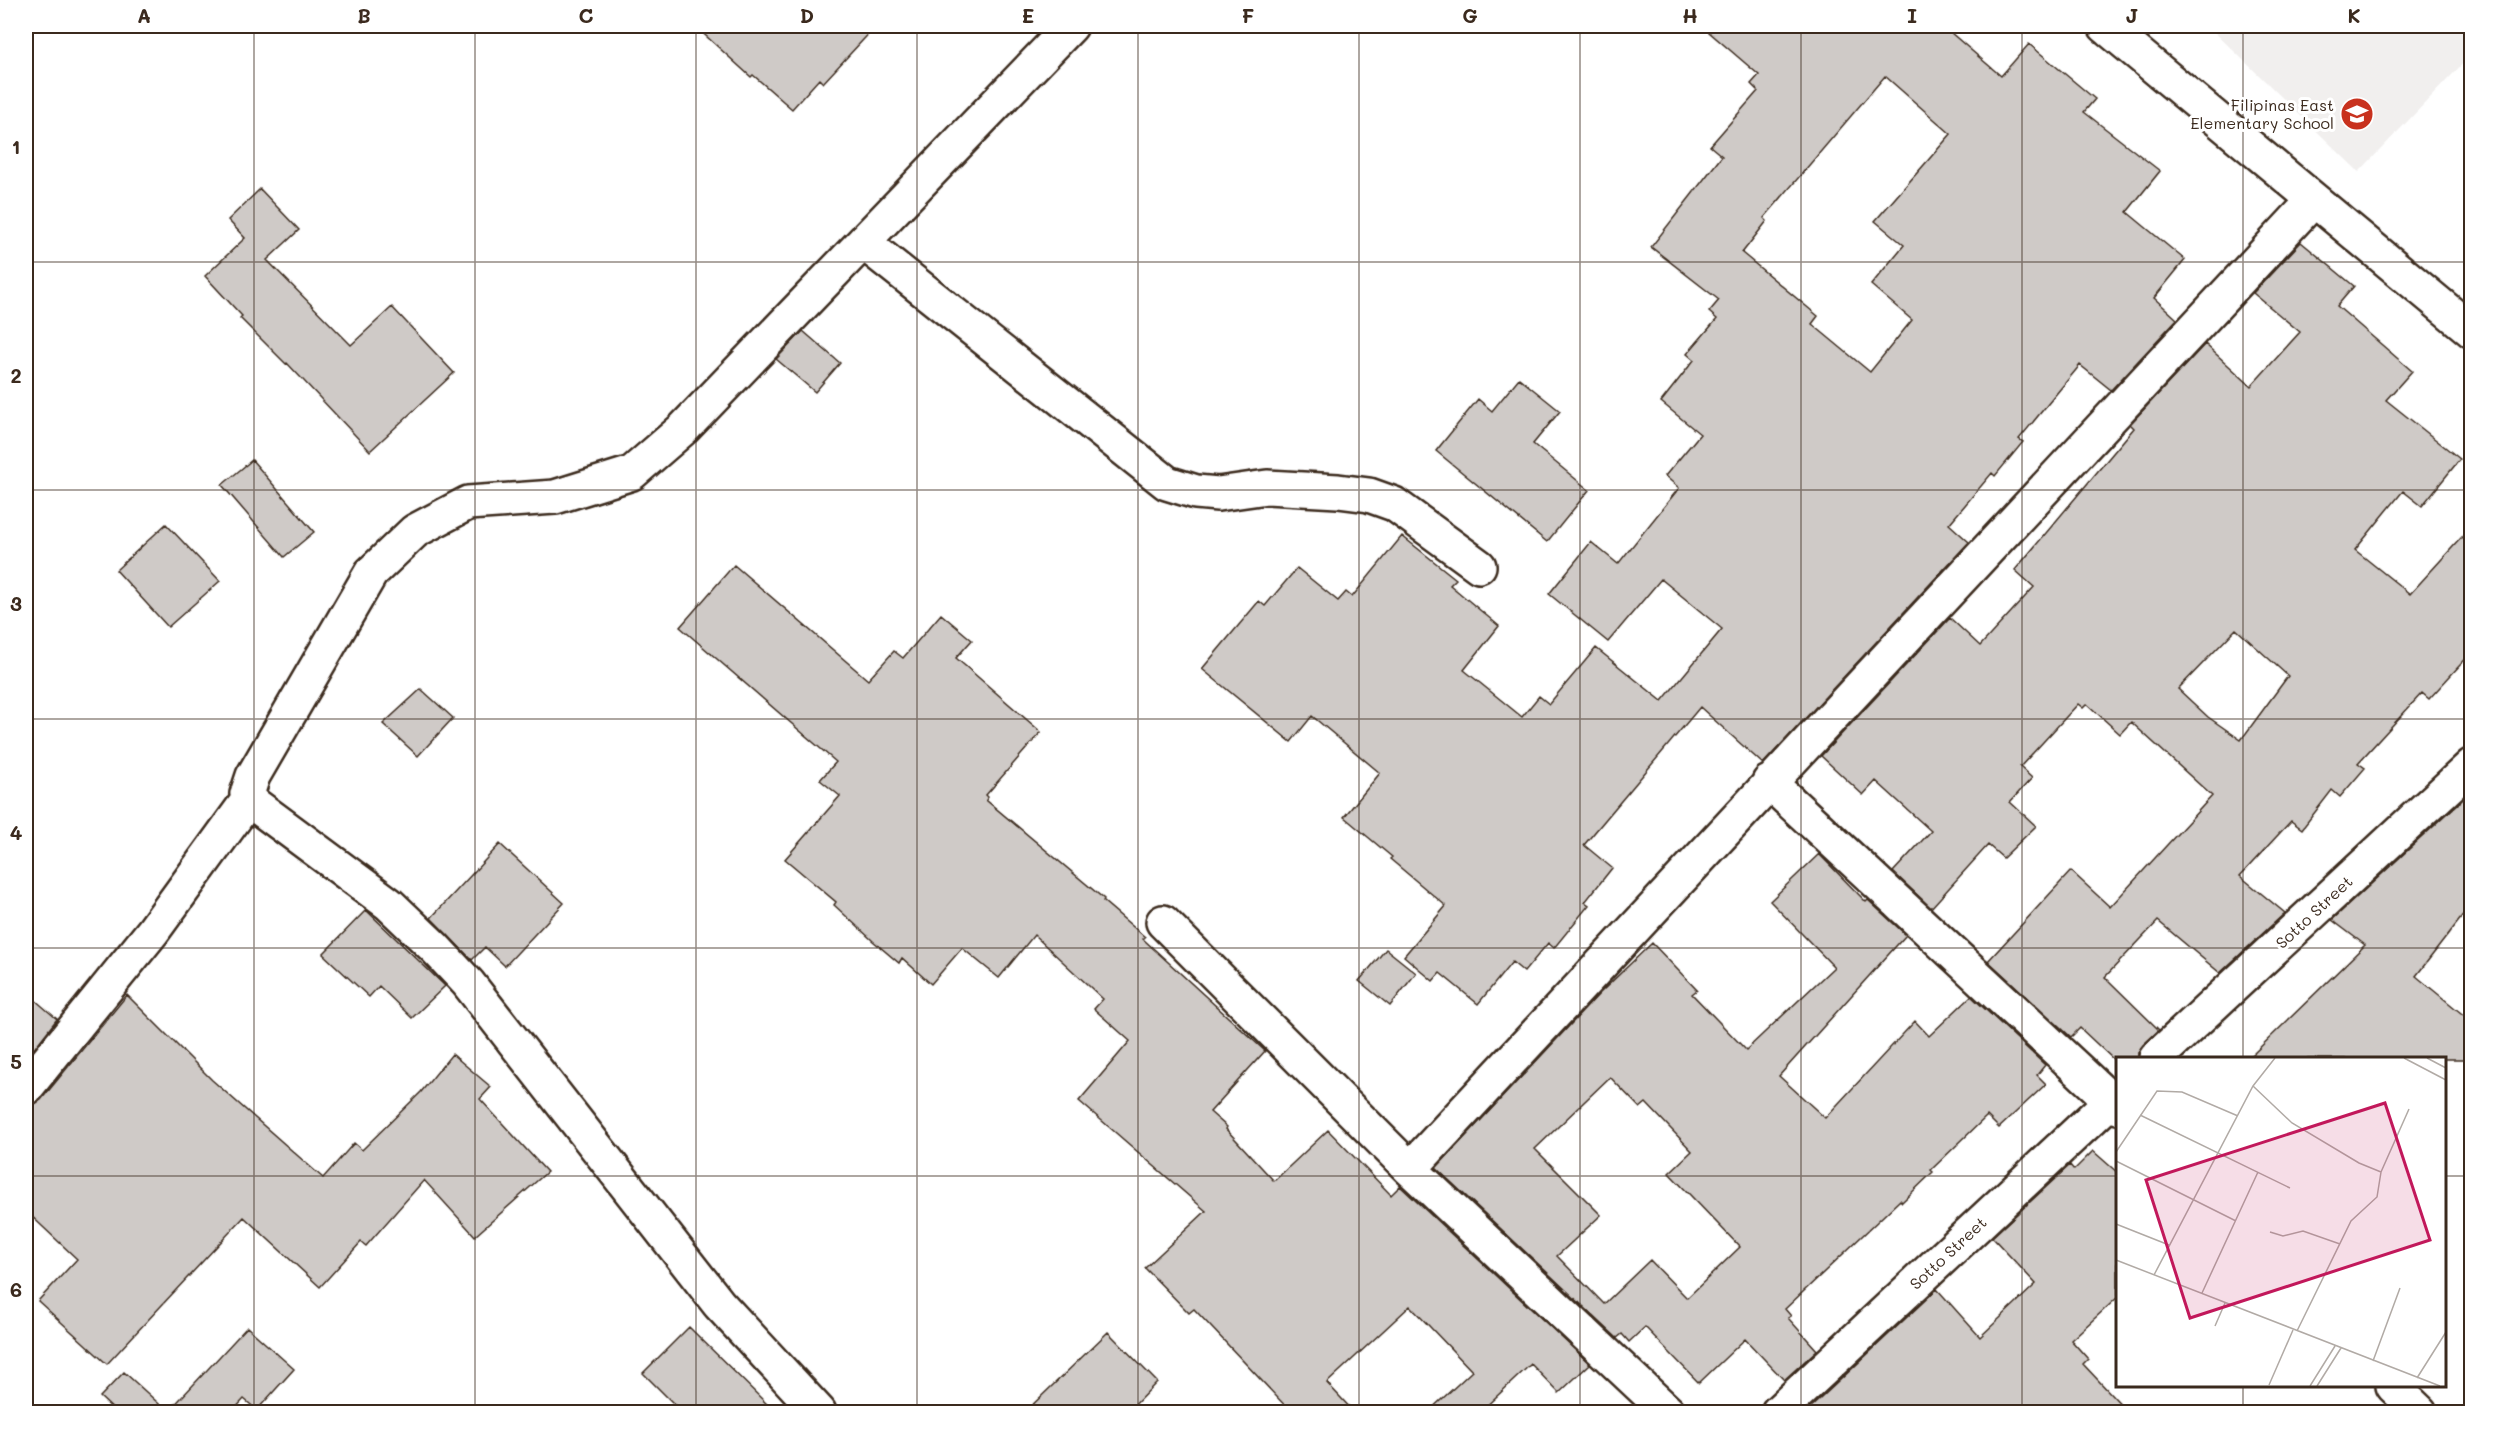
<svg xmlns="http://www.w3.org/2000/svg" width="2497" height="1438" font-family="Mali,sans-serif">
<rect width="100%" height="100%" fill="#fff"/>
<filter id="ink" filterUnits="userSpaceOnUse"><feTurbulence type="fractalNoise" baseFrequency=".0167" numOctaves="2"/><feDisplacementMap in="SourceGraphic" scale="12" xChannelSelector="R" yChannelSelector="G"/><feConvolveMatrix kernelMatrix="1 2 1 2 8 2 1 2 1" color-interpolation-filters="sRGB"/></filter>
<g filter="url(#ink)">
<path fill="#f1efee" d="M 2208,26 L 2471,26 L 2471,55 L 2359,172 Z"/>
<path fill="#cfcac7" stroke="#3b2a1e" stroke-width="1.5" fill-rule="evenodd" d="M 695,26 L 876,26 L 823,83 L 819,79 L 792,109 L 753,75 L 751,77 Z
M 1702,26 L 1943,26 L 2001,76 L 2029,44 L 2095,99 L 2084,112 L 2160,171 L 2127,212 L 2185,260 L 2154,298 L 2177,319 L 2111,390 L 2080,365 L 2019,439 L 2023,442 L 1995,476 L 1992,473 L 1949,524 L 1969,542 L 1763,764 L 1700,707 L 1584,845 L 1612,868 L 1585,902 L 1589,905 L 1554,948 L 1548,943 L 1524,972 L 1512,962 L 1478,1004 L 1440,973 L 1433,981 L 1404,956 L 1446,906 L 1390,859 L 1392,857 L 1344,817 L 1380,773 L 1312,716 L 1291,742 L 1202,669 L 1259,601 L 1265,606 L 1297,568 L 1338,601 L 1346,592 L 1352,597 L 1402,536 L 1456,579 L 1450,585 L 1499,626 L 1464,670 L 1522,717 L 1539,696 L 1549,704 L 1596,648 L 1662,701 L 1722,629 L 1661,579 L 1608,642 L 1549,594 L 1591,542 L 1618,564 L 1679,488 L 1665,476 L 1700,434 L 1661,402 L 1694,360 L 1687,354 L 1717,319 L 1709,312 L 1719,300 L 1651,247 L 1722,156 L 1710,146 L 1758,91 L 1751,84 L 1759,75 ZM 1885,76 L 1951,134 L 1875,221 L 1904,245 L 1871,285 L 1912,320 L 1870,372 L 1812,324 L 1818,316 L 1742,253 L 1767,221 L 1764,218 Z
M 260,189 L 299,230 L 267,260 L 351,345 L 392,307 L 454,373 L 370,451 L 287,363 L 286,364 L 240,318 L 242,316 L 205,276 L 245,238 L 228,220 Z
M 2301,242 L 2354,286 L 2337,306 L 2412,371 L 2386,400 L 2460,459 L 2422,506 L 2403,491 L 2355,550 L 2410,594 L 2472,526 L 2472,652 L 2429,699 L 2422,693 L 2358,763 L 2365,768 L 2340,797 L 2332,790 L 2302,829 L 2291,821 L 2240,876 L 2285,913 L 2220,973 L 2158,921 L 2105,977 L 2159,1030 L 2143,1045 L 2138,1052 L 2138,1059 L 2113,1059 L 2080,1028 L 2071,1037 L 1988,961 L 2071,871 L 2110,907 L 2212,796 L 2131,722 L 2120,734 L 2087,704 L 2083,708 L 2078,704 L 2020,767 L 2032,778 L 2010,802 L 2036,826 L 2003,858 L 1988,845 L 1931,908 L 1893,872 L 1931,831 L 1876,781 L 1863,795 L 1821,756 L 1950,618 L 1980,646 L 2034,587 L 2015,570 L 2134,428 L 2130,424 L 2205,344 L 2251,386 L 2300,332 L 2253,293 ZM 2236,629 L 2288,676 L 2241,740 L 2208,717 L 2178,689 Z
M 803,331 L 840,363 L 815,392 L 776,359 Z
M 1519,378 L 1560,411 L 1533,444 L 1589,490 L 1547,542 L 1436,451 L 1478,399 L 1492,411 Z
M 252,460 L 314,532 L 284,557 L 222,485 Z
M 166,524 L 220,581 L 168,627 L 116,570 Z
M 734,565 L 868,680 L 894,651 L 903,658 L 941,614 L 972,640 L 956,658 L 1041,732 L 986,795 L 988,797 L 986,800 L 1104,899 L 1103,901 L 1145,937 L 1143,939 L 1265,1051 L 1210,1112 L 1227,1127 L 1226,1129 L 1274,1181 L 1328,1130 L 1391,1195 L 1400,1186 L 1590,1364 L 1559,1393 L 1531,1364 L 1479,1413 L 1427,1413 L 1472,1371 L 1410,1306 L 1327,1383 L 1355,1413 L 1292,1413 L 1194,1309 L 1189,1313 L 1145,1268 L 1206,1211 L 1079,1101 L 1130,1041 L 1094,1009 L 1103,999 L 1034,935 L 999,978 L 962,948 L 931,984 L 902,958 L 899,963 L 873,941 L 834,905 L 836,902 L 785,859 L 840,796 L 820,780 L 836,762 L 680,627 Z
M 421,689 L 453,718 L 418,756 L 383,724 Z
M 2472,791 L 2472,904 L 2416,976 L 2472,1022 L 2472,1059 L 2248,1059 L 2365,945 L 2332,920 Z
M 500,844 L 564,903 L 505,966 L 485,947 L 472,960 L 431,918 Z
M 1819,854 L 1866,902 L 1868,900 L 1906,935 L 1779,1076 L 1825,1118 L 1915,1021 L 1929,1036 L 1971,996 L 2045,1065 L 2037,1075 L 2046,1084 L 1999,1128 L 1987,1116 L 1931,1170 L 1933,1172 L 1902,1202 L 1900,1200 L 1785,1309 L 1791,1316 L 1788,1318 L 1817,1350 L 1784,1380 L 1745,1339 L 1699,1383 L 1645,1327 L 1629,1342 L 1622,1334 L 1617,1338 L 1436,1168 L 1600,993 L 1652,943 L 1697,990 L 1692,994 L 1746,1050 L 1834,967 L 1770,901 ZM 1610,1077 L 1640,1108 L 1646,1103 L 1692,1151 L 1669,1173 L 1740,1247 L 1687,1298 L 1650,1260 L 1604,1304 L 1557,1256 L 1601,1215 L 1535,1149 Z
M 366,910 L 445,986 L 412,1018 L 379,986 L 369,997 L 323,954 Z
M 1386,949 L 1416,973 L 1390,1006 L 1359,981 Z
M 26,992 L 57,1019 L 26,1059 Z
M 127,995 L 212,1080 L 323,1178 L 354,1143 L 362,1150 L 421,1092 L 452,1054 L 491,1087 L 480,1099 L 547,1172 L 475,1236 L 424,1180 L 366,1246 L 361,1242 L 320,1287 L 244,1217 L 107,1364 L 38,1301 L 77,1259 L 26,1211 L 26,1106 L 33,1105 L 41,1100 Z
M 2093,1151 L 2118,1173 L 2118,1297 L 2071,1340 L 2088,1359 L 2083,1364 L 2129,1413 L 1805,1413 L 1937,1289 L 1980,1337 L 2036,1284 L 1992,1237 L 2070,1165 L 2074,1170 Z
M 247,1327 L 294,1369 L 257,1410 L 244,1399 L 231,1413 L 117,1413 L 100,1397 L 124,1372 L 168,1412 Z
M 689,1327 L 776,1413 L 683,1413 L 643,1373 Z
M 1108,1332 L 1157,1382 L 1127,1413 L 1024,1413 Z"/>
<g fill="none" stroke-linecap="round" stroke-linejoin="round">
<defs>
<path id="minor" d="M 863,242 L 1167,483 L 1196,492 L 1218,494 L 1267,487 L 1338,491 L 1369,495 L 1394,504 L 1479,566
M 1769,782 L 2118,1107
M 1163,922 L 1410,1169 L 1668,1412
M 2156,1058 L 2472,765
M 26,1088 L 153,931 L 249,799
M 1410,1169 L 2313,201
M 2393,1386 L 2420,1412
M 819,1412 L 719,1304 L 468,983 L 435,948 L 389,904 L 254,804 L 247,794 L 253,776 L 371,573 L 415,531 L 468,503 L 555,497 L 632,473 L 684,428 L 1071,26
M 1778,1412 L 2118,1094"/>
<path id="major" d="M 2105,26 L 2472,331"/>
</defs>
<use href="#minor" stroke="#3b2a1e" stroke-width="38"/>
<use href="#major" stroke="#3b2a1e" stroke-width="38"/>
<use href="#minor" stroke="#fff" stroke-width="33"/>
<use href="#major" stroke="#fff" stroke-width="33"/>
</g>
</g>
<path fill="none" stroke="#3b2a1e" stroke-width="1.5" stroke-opacity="0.55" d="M 254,26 L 254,1412M 475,26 L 475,1412M 696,26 L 696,1412M 917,26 L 917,1412M 1138,26 L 1138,1412M 1359,26 L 1359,1412M 1580,26 L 1580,1412M 1801,26 L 1801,1412M 2022,26 L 2022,1412M 2243,26 L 2243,1058M 26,262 L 2472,262M 26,490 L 2472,490M 26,719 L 2472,719M 26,948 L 2472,948M 26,1176 L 2118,1176M 2444,1176 L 2472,1176M 2243,1386 L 2243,1412"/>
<defs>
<symbol id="school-disc" viewBox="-11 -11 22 22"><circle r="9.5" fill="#c8321e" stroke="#fff"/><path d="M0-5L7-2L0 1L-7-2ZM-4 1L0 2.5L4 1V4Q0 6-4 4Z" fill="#fff"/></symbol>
</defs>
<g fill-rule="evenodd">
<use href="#school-disc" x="2338" y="95" width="38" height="38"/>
</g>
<g text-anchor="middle" stroke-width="6" stroke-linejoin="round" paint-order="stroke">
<g font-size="16" fill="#3b2a1e" stroke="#fff" text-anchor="end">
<text x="2334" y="111">Filipinas East<tspan x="2334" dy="18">Elementary School</tspan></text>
</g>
<g font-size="16" fill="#3b2a1e" stroke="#fff">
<text transform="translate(2314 912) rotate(-43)" y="6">Sotto Street</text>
<text transform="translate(1948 1253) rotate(-43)" y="6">Sotto Street</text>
</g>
</g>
<g transform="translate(2116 1057)">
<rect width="330" height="330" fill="#fff"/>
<path fill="none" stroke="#b1aaa5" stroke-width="1.5" d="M 288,1 L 330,23M 311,1 L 330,11M 137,29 L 176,66 L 243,106 L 265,115 L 261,140 L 235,164 L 181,274M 24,58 L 174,131M 0,95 L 41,34 L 66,35 L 122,59M 0,104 L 120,164M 265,115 L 293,52M 0,167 L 53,188M 154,175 L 167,179 L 187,174 L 224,187M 0,203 L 324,329M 38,218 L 137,29 L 159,1M 86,236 L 142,115M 99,269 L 109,246M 257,304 L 284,231M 301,321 L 330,275M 153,328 L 177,273M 194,329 L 219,289M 201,329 L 225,291"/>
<path fill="#c2185b" fill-opacity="0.15" stroke="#c2185b" stroke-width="3" d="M 269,46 L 314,183 L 74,261 L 30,123 Z"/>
<rect width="330" height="330" fill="none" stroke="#3b2a1e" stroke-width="3"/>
</g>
<rect width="2497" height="1438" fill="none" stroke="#fff" stroke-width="66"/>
<rect x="33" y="33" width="2431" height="1372" fill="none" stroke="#3b2a1e" stroke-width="2"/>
<g font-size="20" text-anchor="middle" font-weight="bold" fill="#3b2a1e">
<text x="144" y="23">A</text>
<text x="364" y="23">B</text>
<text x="586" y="23">C</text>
<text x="807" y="23">D</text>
<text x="1028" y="23">E</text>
<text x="1248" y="23">F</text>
<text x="1470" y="23">G</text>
<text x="1690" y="23">H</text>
<text x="1912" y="23">I</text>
<text x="2132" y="23">J</text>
<text x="2354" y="23">K</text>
<text x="16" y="154">1</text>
<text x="16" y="383">2</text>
<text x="16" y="611">3</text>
<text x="16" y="840">4</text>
<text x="16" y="1069">5</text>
<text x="16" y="1297">6</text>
</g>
</svg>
